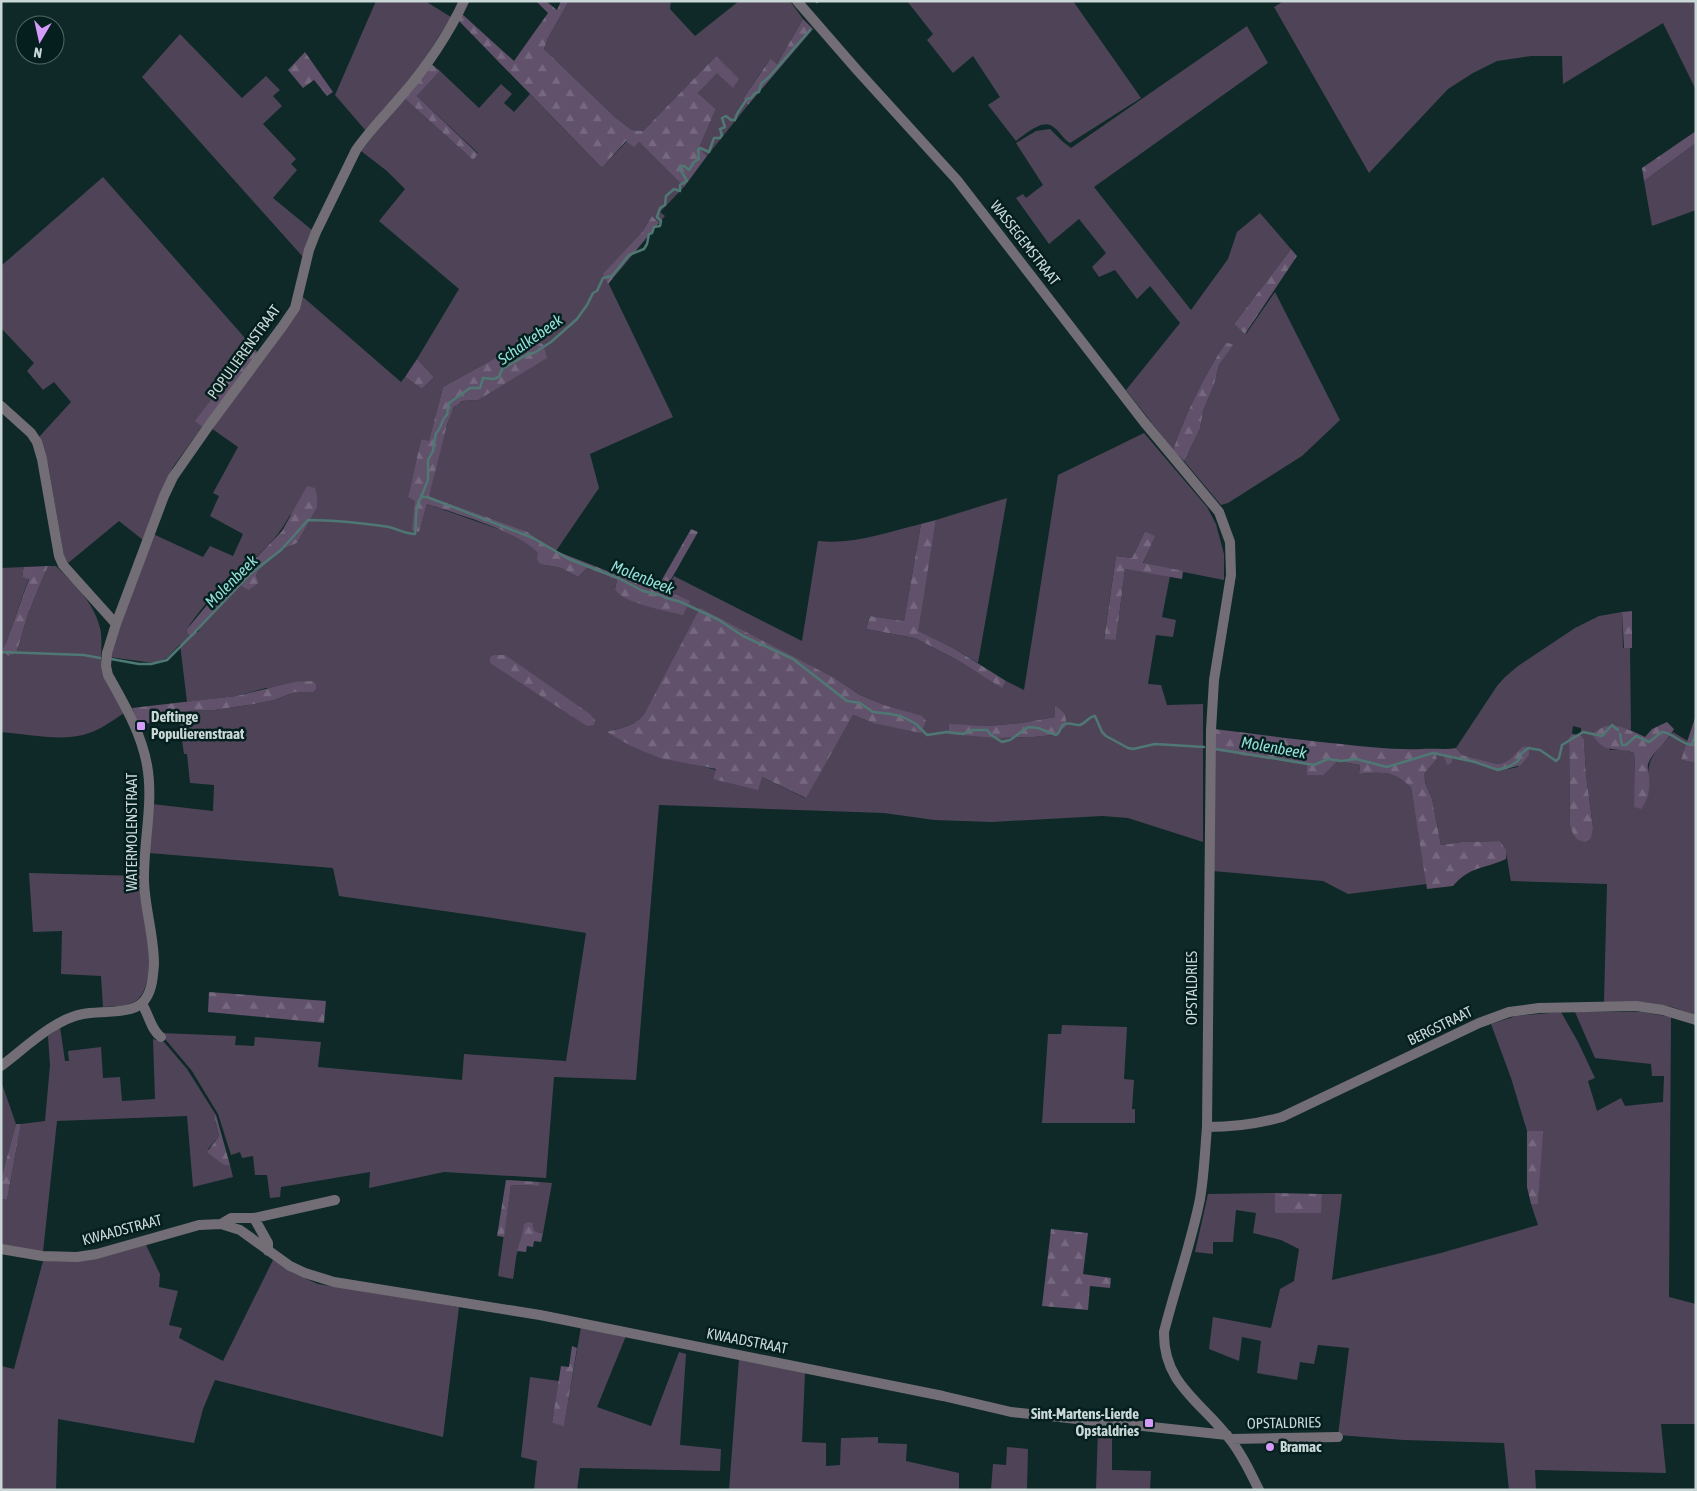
<svg xmlns="http://www.w3.org/2000/svg" width="1697" height="1491" font-family="'Asap Condensed',sans-serif">
<defs>
<pattern id="forest-firs" width="22" height="20" patternUnits="userSpaceOnUse" patternTransform="scale(1.25)"><rect width="22" height="20" fill="#61516b"/><path d="M5 1l3.5 6h-7zM16 11l3.5 6h-7z" fill="#76697f"/></pattern>
</defs>
<rect width="100%" height="100%" fill="#0e2927"/>
<path fill="#4f4457" fill-rule="evenodd" d="M 376,1 L 425,1 L 451,17 L 413,77 L 366,131 L 335,95 Z
M 569,1 L 671,1 L 670,9 L 695,36 L 739,1 L 790,1 L 803,19 L 777,64 L 769,60 L 743,99 L 748,105 L 707,156 L 699,148 L 716,109 L 698,93 L 717,72 L 716,56 L 643,131 L 632,130 L 616,118 L 544,49 L 548,38 Z
M 907,1 L 1073,1 L 1141,98 L 1070,143 C 1063,139 1059,130 1052,126 C 1042,119 1024,135 1016,141 L 988,105 L 1000,97 L 973,56 L 953,73 L 927,40 L 933,34 Z
M 1284,1 L 1696,1 L 1696,90 L 1663,23 L 1563,84 L 1562,56 L 1531,56 L 1497,61 L 1473,73 L 1448,89 L 1369,173 L 1274,7 Z
M 1247,26 L 1268,63 L 1094,187 L 1191,310 L 1228,259 L 1237,232 L 1260,213 L 1291,249 L 1234,324 L 1246,334 L 1275,292 L 1340,420 L 1302,456 L 1228,503 L 1221,505 L 1184,461 L 1200,429 L 1203,411 L 1214,385 L 1219,365 L 1232,345 L 1226,342 C 1204,376 1186,412 1173,450 L 1126,390 L 1180,323 L 1150,286 L 1137,299 L 1115,270 L 1099,277 L 1092,267 L 1106,253 L 1079,219 L 1049,244 L 1016,198 L 1023,194 L 1026,198 L 1043,185 L 1016,143 L 1036,131 L 1050,129 L 1062,141 L 1071,148 Z
M 180,34 L 242,98 L 266,76 L 280,90 L 273,96 L 282,106 L 263,124 L 296,159 L 291,164 L 297,170 L 273,198 L 312,230 L 303,257 L 142,77 Z
M 440,71 L 479,108 L 501,84 L 512,94 L 504,103 L 514,112 L 530,94 L 602,168 L 627,141 L 639,142 L 684,187 L 660,212 L 665,216 L 659,223 L 652,216 L 642,232 L 604,274 L 673,417 L 590,454 L 599,488 L 556,551 L 526,531 L 429,496 C 432,481 448,413 456,405 C 462,399 470,401 478,400 L 522,343 L 443,387 L 429,442 L 421,439 L 408,497 L 415,500 L 419,531 L 427,504 L 507,532 L 532,546 L 538,553 L 545,565 L 561,568 L 578,577 L 587,568 L 617,580 L 615,589 L 665,590 L 674,576 L 802,641 L 818,541 C 853,545 887,532 921,524 L 904,621 L 870,616 L 866,629 L 915,638 L 959,661 L 1002,687 L 1006,681 L 1024,690 L 1058,475 L 1144,433 L 1207,507 L 1216,524 L 1224,554 L 1224,580 L 1143,564 L 1154,536 L 1145,531 L 1132,558 L 1116,556 L 1104,638 L 1116,640 L 1125,569 L 1170,576 L 1162,617 L 1176,620 L 1173,637 L 1156,635 L 1148,684 L 1161,685 L 1167,705 L 1203,704 L 1203,842 L 1128,818 L 1102,816 L 992,822 L 934,820 L 884,813 L 659,805 L 636,1080 L 554,1077 L 546,1178 L 444,1172 L 369,1188 L 370,1172 L 281,1187 L 280,1197 L 270,1198 L 267,1175 L 255,1175 L 253,1156 L 242,1158 L 240,1152 L 231,1155 L 218,1114 L 192,1071 L 160,1033 L 236,1036 L 235,1045 L 254,1046 L 255,1037 L 321,1042 L 318,1067 L 462,1080 L 464,1054 L 566,1061 L 586,933 L 486,917 L 339,896 L 333,868 L 149,853 L 152,804 L 213,811 L 214,785 L 190,783 L 187,754 L 184,754 L 178,714 L 187,711 L 214,710 L 255,704 L 274,700 L 295,692 L 313,692 L 266,688 L 236,696 L 187,702 L 180,644 L 167,658 L 154,663 L 109,657 L 153,534 L 203,557 L 210,546 L 233,556 L 243,534 L 210,516 L 219,496 L 213,493 L 238,447 L 211,428 L 303,297 L 401,382 L 405,377 L 422,389 L 434,377 L 417,359 L 459,289 L 379,221 L 405,189 L 387,171 L 361,151 L 404,98 L 473,160 L 478,153 L 417,96 ZM 317,508 L 297,543 L 283,549 L 258,571 L 256,576 L 239,583 L 202,624 L 198,632 L 187,629 C 197,614 210,597 224,585 C 250,561 273,547 290,515 ZM 836,679 L 860,695 L 887,706 L 873,723 L 853,715 L 805,798 L 762,777 L 713,779 L 716,770 L 690,763 L 608,732 C 624,726 635,727 646,711 ZM 1055,706 L 1066,727 L 1054,735 L 1033,737 L 997,738 L 949,725 L 987,726 L 1021,723 L 1055,717 Z
M 1696,143 L 1696,210 L 1652,226 L 1644,181 Z
M 103,177 L 252,346 L 196,421 L 202,427 L 173,467 L 143,540 L 119,521 L 67,564 L 64,556 L 48,464 L 39,437 L 71,402 L 54,382 L 43,390 L 27,371 L 34,363 L 1,328 L 1,266 Z
M 1007,498 L 978,663 L 955,649 L 917,631 L 936,520 Z
M 48,566 L 56,566 C 74,584 94,602 100,628 C 103,640 100,651 102,663 C 104,674 119,701 124,713 C 111,722 98,731 83,735 C 59,741 26,734 1,732 L 1,568 L 24,567 L 22,577 L 29,578 L 6,643 L 2,649 L 8,656 L 16,654 L 29,611 Z
M 1622,612 L 1623,648 L 1630,648 L 1631,730 C 1621,728 1609,723 1600,729 L 1610,750 L 1623,750 L 1634,753 L 1635,768 L 1649,787 C 1648,768 1647,763 1659,747 C 1664,742 1669,739 1673,732 L 1688,741 L 1681,760 L 1696,763 L 1696,1015 L 1672,1007 L 1643,1002 L 1604,1002 L 1607,884 L 1511,881 C 1508,867 1508,852 1500,841 L 1462,842 L 1441,845 L 1432,799 L 1424,779 L 1424,774 L 1437,759 L 1434,753 L 1444,755 L 1447,766 L 1452,758 L 1454,758 L 1475,762 L 1498,771 L 1518,767 L 1515,755 C 1510,760 1505,764 1498,764 L 1462,755 L 1456,748 L 1497,686 L 1505,677 L 1518,666 L 1575,628 L 1599,616 ZM 1573,726 L 1581,728 L 1581,735 L 1584,739 L 1586,775 L 1593,827 L 1570,825 L 1569,737 L 1572,734 Z
M 1215,751 L 1308,765 L 1307,774 L 1324,775 L 1336,761 L 1360,765 L 1359,774 C 1384,772 1391,770 1411,787 L 1427,884 L 1348,894 L 1323,881 L 1213,871 Z
M 29,873 L 139,876 C 144,903 162,987 134,1002 C 125,1007 113,1006 103,1007 L 101,976 L 61,974 L 62,931 L 33,932 Z
M 1561,1012 L 1578,1042 L 1595,1078 L 1588,1081 L 1597,1111 L 1621,1098 L 1625,1106 L 1663,1102 L 1664,1076 L 1652,1076 L 1651,1064 L 1595,1058 L 1575,1012 L 1642,1012 L 1671,1017 L 1669,1297 L 1696,1304 L 1696,1424 L 1661,1424 L 1666,1473 L 1535,1470 L 1536,1490 L 1509,1490 L 1504,1443 L 1404,1440 L 1338,1435 L 1349,1348 L 1318,1345 L 1314,1364 L 1300,1362 L 1297,1380 L 1257,1373 L 1261,1341 L 1242,1337 L 1239,1361 L 1209,1349 L 1213,1317 L 1271,1328 L 1280,1289 L 1294,1281 L 1299,1249 L 1281,1240 L 1253,1233 L 1256,1213 L 1236,1210 L 1233,1242 L 1213,1242 L 1213,1254 L 1195,1252 L 1208,1194 L 1275,1193 L 1275,1213 L 1320,1213 L 1322,1194 L 1342,1194 L 1332,1280 L 1441,1253 L 1538,1225 L 1531,1204 L 1538,1204 L 1542,1131 L 1527,1131 L 1511,1078 L 1491,1024 L 1516,1016 Z
M 1062,1025 L 1127,1027 L 1124,1079 L 1134,1080 L 1132,1109 L 1135,1109 L 1135,1123 L 1042,1123 L 1048,1034 L 1061,1034 Z
M 60,1027 L 65,1061 L 69,1061 L 68,1051 L 101,1047 L 103,1078 L 120,1077 L 122,1101 L 155,1099 L 153,1039 L 164,1042 L 187,1069 L 216,1115 L 214,1115 L 219,1136 L 208,1149 L 224,1165 L 230,1165 L 233,1177 L 193,1187 L 187,1116 L 57,1121 L 43,1252 L 1,1245 L 1,1199 L 7,1200 L 21,1124 L 45,1121 L 50,1065 L 48,1036 Z
M 1,1081 L 16,1124 L 1,1179 Z
M 539,1182 L 552,1183 L 543,1233 L 537,1232 L 534,1230 L 533,1223 L 523,1230 C 524,1236 519,1243 518,1250 C 515,1259 515,1269 513,1279 L 498,1276 L 511,1185 L 538,1186 Z
M 146,1245 L 160,1274 L 159,1287 L 178,1291 L 169,1325 L 182,1328 L 179,1338 L 223,1361 L 273,1260 L 293,1273 L 318,1284 L 459,1307 L 443,1437 L 215,1380 L 203,1409 L 194,1443 L 58,1419 L 56,1490 L 1,1490 L 1,1366 L 14,1369 L 43,1261 L 97,1259 Z
M 581,1327 L 626,1336 L 597,1407 L 651,1426 L 679,1352 L 686,1354 L 680,1445 L 721,1449 L 720,1471 L 580,1468 L 577,1490 L 534,1490 L 537,1461 L 521,1457 L 530,1377 L 559,1381 L 552,1423 L 564,1425 Z
M 739,1359 L 805,1373 L 802,1442 L 826,1443 L 826,1466 L 840,1465 L 841,1438 L 878,1437 L 878,1443 L 907,1444 L 906,1461 L 959,1473 L 959,1490 L 729,1490 Z
M 1098,1429 L 1112,1429 L 1112,1470 L 1151,1471 L 1150,1490 L 1096,1490 Z
M 1007,1447 L 1028,1449 L 1027,1490 L 991,1490 L 993,1464 L 1006,1465 Z"/>
<path fill="url(#forest-firs)" d="M 536,1 L 546,1 L 557,10 L 561,1 L 569,1 L 548,38 L 544,49 L 616,118 L 632,130 L 643,131 L 716,56 L 739,79 L 733,88 L 717,73 L 698,93 L 716,109 L 699,148 L 707,156 L 684,187 L 639,142 L 634,147 L 626,141 L 602,168 L 459,21 L 462,14 L 514,61 L 548,13 Z
M 803,19 L 813,29 L 748,105 L 743,99 L 770,59 L 777,64 Z
M 305,52 L 333,92 L 327,96 L 314,80 L 303,88 L 288,70 Z
M 430,63 L 440,71 L 417,96 L 478,154 L 473,160 L 404,98 Z
M 1696,131 L 1696,143 L 1644,181 L 1642,168 Z
M 652,216 L 659,223 L 608,284 L 603,274 L 642,232 Z
M 1291,249 L 1297,256 L 1245,334 L 1234,324 Z
M 531,341 L 543,344 L 547,358 L 478,400 L 462,401 L 454,407 L 447,425 L 429,496 L 526,531 L 556,551 L 656,590 L 691,529 L 698,532 L 665,590 L 690,601 L 683,615 C 667,611 622,603 615,589 L 617,580 L 587,568 L 578,577 L 561,568 L 545,565 L 539,563 L 537,558 L 538,553 C 518,531 457,514 427,504 L 419,532 L 412,530 L 415,501 L 408,497 L 421,439 L 429,441 L 443,387 L 522,343 Z
M 1226,342 L 1233,345 L 1219,365 L 1214,385 L 1203,411 L 1200,429 L 1184,461 L 1173,450 C 1186,412 1204,376 1226,342 Z
M 252,346 L 258,353 L 202,427 L 195,421 Z
M 417,359 L 434,377 L 422,389 L 405,377 Z
M 307,486 L 315,488 L 317,496 L 317,508 L 297,543 L 283,549 L 258,571 L 256,576 L 258,583 L 249,590 L 243,587 L 239,583 L 202,624 L 194,636 L 188,634 L 187,629 L 223,586 L 256,558 L 282,531 Z
M 936,520 L 918,631 L 955,649 L 1006,681 L 1002,688 L 959,661 L 915,638 L 866,629 L 870,616 L 904,621 L 921,524 Z
M 1145,531 L 1155,536 L 1143,563 L 1183,571 L 1182,579 L 1125,569 L 1116,640 L 1104,639 L 1116,556 L 1132,558 Z
M 48,566 L 29,611 L 16,654 L 8,656 L 2,649 L 6,643 L 29,579 L 22,577 L 24,567 Z
M 700,608 L 836,679 L 860,695 L 887,706 L 922,716 L 926,721 L 921,733 L 873,723 L 853,715 L 806,798 L 762,777 L 758,790 L 713,779 L 716,769 L 660,758 L 631,746 L 607,732 C 624,727 636,726 646,711 Z
M 1632,611 L 1632,648 L 1624,648 L 1622,612 Z
M 494,655 L 505,655 L 590,714 L 595,720 L 594,725 L 587,726 L 490,663 L 490,657 Z
M 312,681 L 316,684 L 316,689 L 313,692 L 295,692 L 274,700 L 255,704 L 214,710 L 187,711 L 151,723 L 139,724 L 132,708 L 236,696 L 295,682 Z
M 1055,706 C 1064,711 1067,716 1066,727 L 1054,735 L 1033,737 L 997,738 L 949,734 L 949,724 L 987,726 L 1021,723 L 1055,717 Z
M 1696,715 L 1696,763 L 1681,760 Z
M 1667,722 L 1674,729 C 1668,742 1653,750 1648,764 C 1647,767 1649,772 1649,776 C 1650,788 1649,799 1641,809 L 1634,807 L 1635,768 L 1634,753 C 1614,746 1605,755 1592,734 C 1596,732 1601,727 1606,726 C 1617,723 1635,732 1645,737 L 1652,729 Z
M 1214,729 C 1256,734 1298,740 1341,744 C 1368,747 1394,750 1422,749 C 1434,748 1444,750 1456,748 L 1462,755 L 1498,764 C 1511,763 1515,752 1524,746 L 1529,749 L 1529,755 L 1521,765 L 1503,770 L 1498,771 L 1475,762 L 1454,758 L 1452,758 L 1452,762 L 1447,766 L 1444,756 L 1435,753 L 1437,759 L 1424,774 L 1425,782 L 1432,799 L 1441,845 L 1462,842 L 1500,841 L 1506,850 L 1506,859 C 1484,869 1470,866 1453,886 L 1427,889 L 1411,787 C 1391,770 1384,772 1359,774 L 1360,765 L 1337,761 L 1324,775 L 1307,775 L 1307,765 L 1215,751 Z
M 1572,734 L 1581,735 L 1584,739 L 1586,775 L 1593,827 L 1591,838 L 1585,842 C 1575,840 1573,835 1570,825 L 1569,737 Z
M 209,992 L 326,1001 L 324,1023 L 208,1012 Z
M 214,1115 L 216,1115 L 230,1165 L 224,1165 L 207,1152 L 219,1136 Z
M 16,1124 L 21,1124 L 7,1200 L 1,1199 L 1,1179 Z
M 1527,1131 L 1543,1131 L 1538,1204 L 1531,1204 L 1527,1187 Z
M 506,1180 L 539,1182 L 539,1186 L 511,1185 L 504,1237 L 497,1236 Z
M 1275,1193 L 1322,1194 L 1321,1213 L 1275,1213 Z
M 528,1222 L 533,1223 L 534,1230 L 537,1232 L 543,1233 L 541,1242 L 534,1241 L 533,1247 L 527,1246 L 526,1252 L 517,1251 C 520,1241 523,1234 524,1224 Z
M 1051,1229 L 1088,1233 L 1083,1274 L 1111,1278 L 1110,1288 L 1090,1286 L 1088,1310 L 1042,1306 Z
M 572,1346 L 577,1348 L 564,1426 L 552,1423 L 561,1366 L 569,1367 Z"/>
<g fill="none" stroke-linecap="round" stroke-linejoin="round">
<path stroke="#4f7874" stroke-width="2.5" d="M 817,2 L 817,1
M 421,497 L 428,480 L 428,460 L 433,451 L 436,433 C 442,428 441,419 447,415 L 449,403 L 470,388 L 480,388 L 483,378 L 493,379 L 499,377 L 502,369 L 528,354 L 534,353 L 551,342 L 577,319 L 587,305 L 593,293 L 597,291 L 603,278 L 612,276 L 629,255 L 644,249 L 647,244 L 649,234 L 652,233 L 654,227 L 660,226 L 661,221 L 657,217 L 660,208 L 665,205 L 666,196 L 674,189 L 680,191 L 680,185 L 687,181 L 680,169 L 680,166 L 684,166 L 689,170 L 694,162 L 699,159 L 698,150 L 700,148 L 709,152 L 714,138 L 720,138 L 722,135 L 720,129 L 725,127 L 722,118 L 726,116 L 731,120 L 735,120 L 737,114 L 747,99 L 751,98 L 755,93 L 759,92 L 761,84 L 769,77 L 810,30
M 1,652 L 84,655 L 100,658
M 111,659 L 139,664 L 151,664 L 167,660 L 193,634 L 250,574 L 281,550 L 308,520 C 335,520 362,523 389,527 C 398,529 405,534 415,534 C 417,521 414,508 421,497 L 427,497 L 533,538 L 569,559 L 618,578 L 643,591 L 660,595 L 666,598 L 681,602 L 719,620 L 743,636 L 793,659 L 847,701 L 860,703 L 873,712 L 891,714 L 903,717 L 916,724 L 927,735 L 947,732 L 963,734 L 972,730 L 987,730 L 991,735 L 1002,742 L 1010,740 L 1028,727 L 1038,728 L 1056,735 C 1061,732 1059,729 1063,725 C 1068,721 1075,726 1080,725 C 1086,723 1088,717 1095,716 L 1102,732 L 1106,736 L 1128,748 L 1133,749 L 1155,744 L 1204,747
M 1620,734 L 1622,745 L 1626,745 L 1636,736 L 1649,742 L 1662,732 C 1674,733 1680,744 1692,745 L 1696,732
M 1216,749 L 1314,765 L 1328,759 L 1341,761 L 1356,759 L 1387,767 L 1433,753 L 1475,762 L 1498,770 L 1510,766 L 1518,761 L 1521,754 L 1528,748 L 1540,750 L 1556,761 L 1559,758 L 1562,745 L 1583,732 L 1602,736 L 1612,725 L 1618,730"/>
<path stroke="#736e76" stroke-width="10" d="M 797,1 L 857,70 L 957,180 L 1144,422 L 1219,512 L 1230,542 L 1231,575 L 1214,680 L 1211,730 L 1207,1127 C 1205,1151 1204,1176 1200,1199 C 1191,1244 1175,1288 1164,1332 C 1163,1383 1200,1401 1228,1437 C 1241,1452 1250,1472 1259,1490
M 1,406 L 31,433 L 37,442 L 42,459 L 59,556 L 63,565 L 116,624
M 142,1004 C 149,1015 151,1030 161,1037
M 1,1066 C 24,1049 54,1019 83,1014 C 99,1011 131,1014 142,1003 C 152,994 153,977 154,964 C 154,936 145,909 144,882 C 143,843 154,803 147,765 C 141,732 124,704 108,675 L 106,666 L 107,653 L 116,624 L 164,496 L 173,477 L 210,424 L 282,327 L 295,308 L 309,250 L 316,232 L 356,150 C 370,130 388,112 403,94 C 425,69 450,32 464,1
M 1207,1127 C 1233,1127 1257,1124 1282,1117 L 1479,1023 L 1509,1012 L 1539,1008 L 1636,1006 L 1663,1010 L 1696,1020
M 254,1218 L 268,1243 L 268,1251
M 221,1224 L 231,1218 L 254,1218 L 335,1200
M 1,1249 L 42,1256 L 77,1257 L 97,1254 L 199,1225 L 221,1224 L 240,1230 L 290,1266 L 305,1273 L 334,1282 L 540,1315 L 943,1396 L 1011,1412 L 1227,1435
M 1230,1439 L 1338,1437"/>
</g>
<g fill="#d59bfa" stroke="#041f1d" stroke-width="2">
<rect x="136" y="721" width="10" height="10" rx="2.5"/>
<rect x="1144" y="1418" width="10" height="10" rx="2.5"/>
<circle cx="1270" cy="1447" r="5"/>
</g>
<g text-anchor="middle" stroke-width="5" stroke-linejoin="round" paint-order="stroke">
<g font-size="15" fill="#c9d8d7" stroke="#041f1d">
<text transform="translate(1025 243) rotate(52)" y="5">WASSEGEMSTRAAT</text>
<text transform="translate(244 352) rotate(-54)" y="5">POPULIERENSTRAAT</text>
<text transform="translate(132 832) rotate(-90)" y="5">WATERMOLENSTRAAT</text>
<text transform="translate(1192 988) rotate(-90)" y="5">OPSTALDRIES</text>
<text transform="translate(1440 1026) rotate(-26)" y="5">BERGSTRAAT</text>
<text transform="translate(122 1230) rotate(-15)" y="5">KWAADSTRAAT</text>
<text transform="translate(747 1341) rotate(11)" y="5">KWAADSTRAAT</text>
<text transform="translate(1284 1423) rotate(-1)" y="5">OPSTALDRIES</text>
</g>
<g font-size="15" font-weight="bold" fill="#c9d8d7" stroke="#041f1d" text-anchor="start">
<text x="151" y="722">Deftinge<tspan x="151" dy="17">Populierenstraat</tspan></text>
<text x="1139" y="1419" text-anchor="end">Sint-Martens-Lierde<tspan x="1139" dy="17">Opstaldries</tspan></text>
<text x="1280" y="1452">Bramac</text>
</g>
<g font-size="16" font-style="italic" fill="#94e1db" stroke="#041f1d">
<text transform="translate(530 339) rotate(-35)" y="6">Schalkebeek</text>
<text transform="translate(643 577) rotate(22)" y="6">Molenbeek</text>
<text transform="translate(231 581) rotate(-45)" y="6">Molenbeek</text>
<text transform="translate(1274 747) rotate(10)" y="6">Molenbeek</text>
</g>
</g>
<rect width="1697" height="1491" fill="none" stroke="#c9d8d7" stroke-width="5"/>
<g transform="translate(40 40) rotate(189)"><circle r="24" fill="#041f1d" stroke="#536967"/>
<path d="M0-4L9 19L0 12L-9 19Z" fill="#d59bfa"/>
<text y="-8" font-size="14" font-weight="bold" text-anchor="middle" fill="#c9d8d7">N</text>
</g>
</svg>
